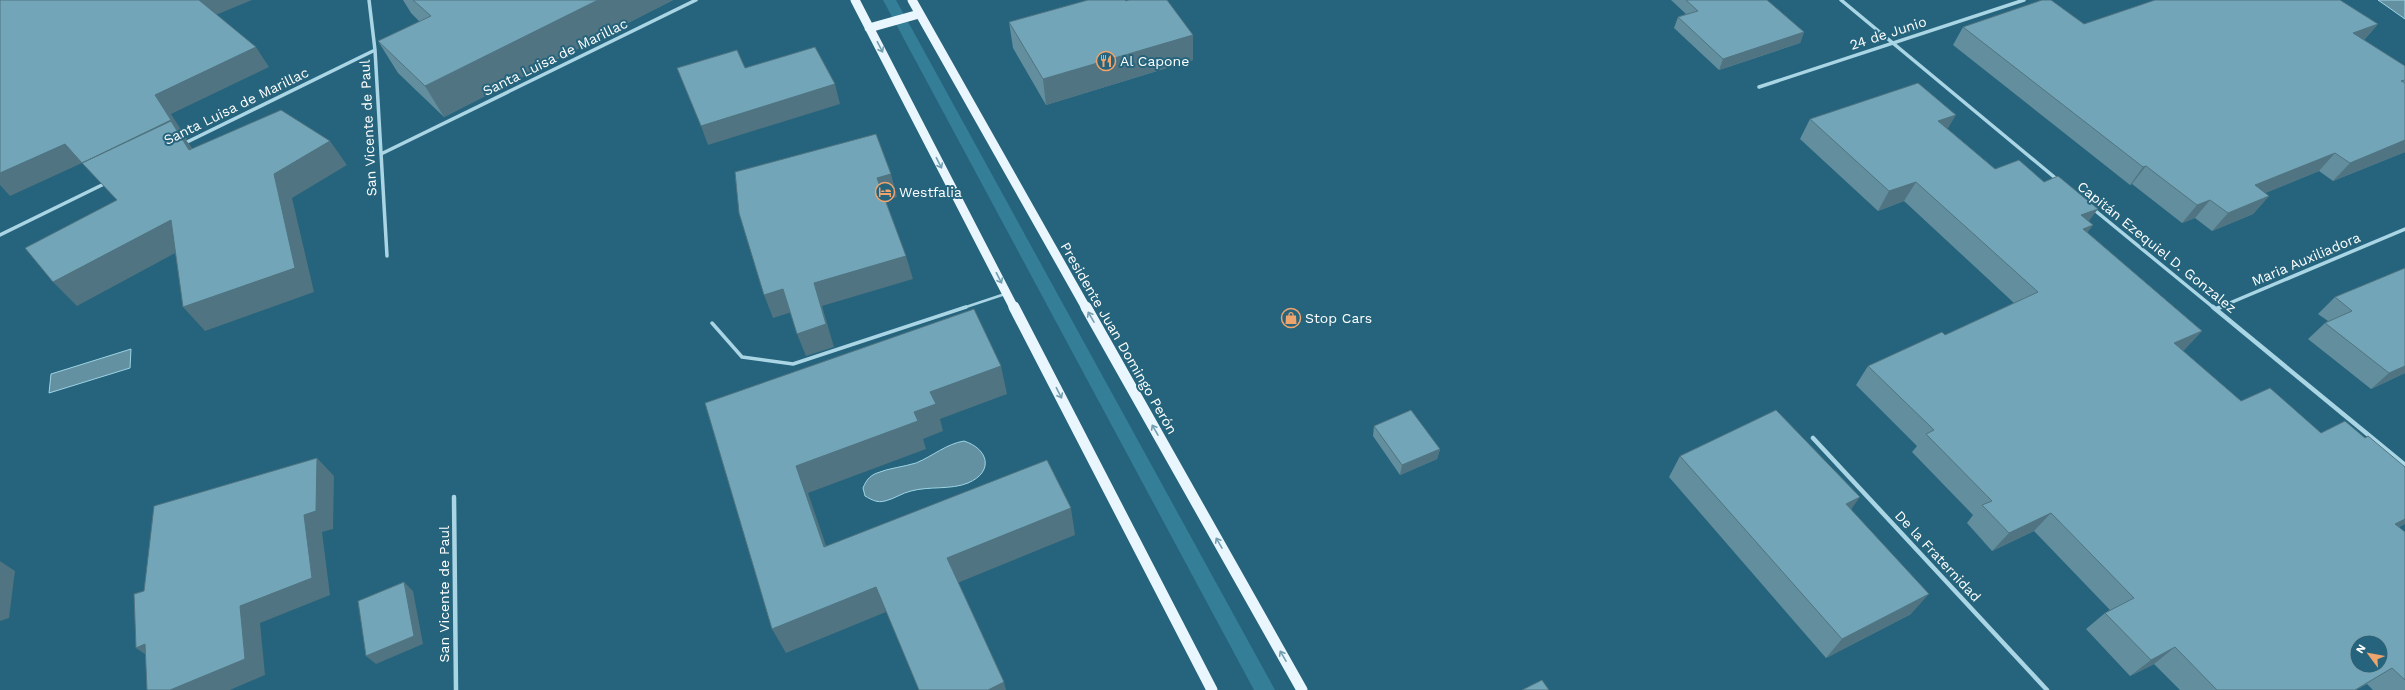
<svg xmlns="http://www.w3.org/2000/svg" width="2405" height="690" font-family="'Work Sans',sans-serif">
<rect width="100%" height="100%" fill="#25647c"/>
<path fill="#357e97" d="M 883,0 L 896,0 L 1275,690 L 1254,690 Z"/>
<path fill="#6491a2" stroke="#9dd4e5" d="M 2378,0 L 2405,0 L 2405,19 Z
M 131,349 L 130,368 L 49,393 L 51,374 Z
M 964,441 C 989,449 994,472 968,483 C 951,490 929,486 911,491 C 902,493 894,499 885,501 C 877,503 872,500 865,496 L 863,488 C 866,481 869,476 877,473 C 889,468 903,467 916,463 C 933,456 946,444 964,441 Z"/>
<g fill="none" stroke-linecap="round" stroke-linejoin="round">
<path stroke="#a9d5e5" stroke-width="2.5" d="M 963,308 L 1005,294"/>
<path stroke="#a9d5e5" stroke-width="3.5" d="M 712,323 L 742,357 L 793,364 L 966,307"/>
<path stroke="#a9d5e5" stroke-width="3.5" d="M 369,0 L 375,50 L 387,256
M 1841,0 L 2059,181
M 1759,87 L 2024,0
M 183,144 L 375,50
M 381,154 L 696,0
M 2092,208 L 2214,308
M 0,235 L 106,183
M 2218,308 L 2405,229"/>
<path stroke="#a9d5e5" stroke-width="4.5" d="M 2213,307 L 2405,465
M 2216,309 L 2221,307
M 1813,438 L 2047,690
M 454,497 L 456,690"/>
<path stroke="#e9f6fd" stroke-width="9" d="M 855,0 L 1014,308
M 912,0 L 1086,308
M 869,28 L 919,14"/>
<path stroke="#e9f6fd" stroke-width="11" d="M 1014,307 L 1212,690
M 1086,307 L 1302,690"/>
</g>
<path fill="#628e9e" d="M 403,0 L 673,0 L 444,117 L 398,73 L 378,41 L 420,22 L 411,13 Z
M 1671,0 L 1767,0 L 1804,32 L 1800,43 L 1719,70 L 1674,28 L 1678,17 L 1686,14 Z
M 1009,22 L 1193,60 L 1046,105 L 1013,48 Z
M 2084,24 L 2378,24 L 2364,40 L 2405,66 L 2405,152 L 2333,181 L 2319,171 L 2265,193 L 2269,196 L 2253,214 L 2212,231 L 2195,218 L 2182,223 L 2132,184 L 2130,185 L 1953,45 L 1963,27 Z
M 1810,119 L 1948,129 L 1995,169 L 2088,221 L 2093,225 L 2087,232 L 2202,331 L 2183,351 L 2241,401 L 2321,433 L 2365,438 L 2405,467 L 2405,524 L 2399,527 L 2405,532 L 2405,690 L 2373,690 L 2367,684 L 2356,690 L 2180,690 L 2154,664 L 2130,676 L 2086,629 L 2105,613 L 2110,610 L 2034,531 L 1992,551 L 1967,523 L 1973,515 L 1912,452 L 1917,446 L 1856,385 L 1868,366 L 1945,335 L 2014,303 L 1904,201 L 1878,211 L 1800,139 Z
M 2405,268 L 2405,373 L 2371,389 L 2308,339 L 2325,323 L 2328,321 L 2318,314 L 2335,297 Z
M 1374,426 L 1440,449 L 1437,459 L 1400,475 L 1373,436 Z
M 1680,456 L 1851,509 L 1911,614 L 1826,658 L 1669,477 Z"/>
<path fill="#507481" d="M 198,0 L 252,0 L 211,17 Z
M 598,0 L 673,0 L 444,117 L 425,86 Z
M 2378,24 L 2362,42 L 2353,33 Z
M 1804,32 L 1800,43 L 1719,70 L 1723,59 Z
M 1193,35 L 1193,60 L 1046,105 L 1043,79 Z
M 256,47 L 269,67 L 171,114 L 187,139 L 186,140 L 190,145 L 208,174 L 82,163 L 155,95 Z
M 835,84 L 840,104 L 708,145 L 701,126 Z
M 1956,115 L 1944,135 L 1938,121 Z
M 2405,140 L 2405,152 L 2333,181 L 2350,163 Z
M 330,141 L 347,165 L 292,198 L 314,292 L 205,331 L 183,307 L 274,174 Z
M 65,144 L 82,163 L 10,196 L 0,185 L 0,173 Z
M 2335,153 L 2319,171 L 2239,204 L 2255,185 Z
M 2146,166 L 2132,184 L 2130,185 L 2143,167 Z
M 891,174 L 897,197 L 884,201 L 877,178 Z
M 1916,182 L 1904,201 L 1878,211 L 1889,191 Z
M 2269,196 L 2253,214 L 2212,231 L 2228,213 Z
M 2210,200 L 2195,218 L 2182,223 L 2197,205 Z
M 2098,209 L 2083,229 L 2081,215 Z
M 171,220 L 192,244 L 77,306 L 53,282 Z
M 2093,225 L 2078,245 L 2083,229 Z
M 906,256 L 913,279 L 822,306 L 834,347 L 806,356 L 797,334 L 814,283 Z
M 783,289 L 792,312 L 773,318 L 764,295 Z
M 2202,331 L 2184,350 L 2156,362 L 2174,343 Z
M 1001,366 L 1007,394 L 940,419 L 943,431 L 923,439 L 926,449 L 808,493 L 835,572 L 824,547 L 796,466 L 914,412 L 930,392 Z
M 2405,366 L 2405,373 L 2371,389 L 2389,373 Z
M 1440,449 L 1437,459 L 1400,475 L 1402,465 Z
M 317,458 L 334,476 L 333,529 L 322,532 L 330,595 L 260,623 L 265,675 L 230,690 L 170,690 L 240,606 L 304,515 Z
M 1860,497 L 1845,518 L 1846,504 Z
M 1071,508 L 1075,535 L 955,584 L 947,558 Z
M 2051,513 L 2034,531 L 1992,551 L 2009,533 Z
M 2405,519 L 2405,524 L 2371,541 L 2395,524 Z
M 0,561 L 15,571 L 9,618 L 0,621 Z
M 404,582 L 413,591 L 423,644 L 376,664 L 366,656 Z
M 876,587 L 886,612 L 786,653 L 772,629 Z
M 1929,594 L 1911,614 L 1826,658 L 1842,639 Z
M 145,644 L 159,664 L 136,648 Z
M 2175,647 L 2154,664 L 2130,676 L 2151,660 Z
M 2392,668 L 2356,690 L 2355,690 Z
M 1004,682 L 1006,690 L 988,690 Z"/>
<path fill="#72a5b8" stroke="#507481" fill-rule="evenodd" d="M 0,0 L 199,0 L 256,47 L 155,95 L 171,120 L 82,163 L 65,144 L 0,173 Z
M 413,0 L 598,0 L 425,86 L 378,41 L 431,16 Z
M 1088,0 L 1125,0 L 1126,1 L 1129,0 L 1167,0 L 1193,35 L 1043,79 L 1009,22 Z
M 1686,0 L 1767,0 L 1804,32 L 1723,59 L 1678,17 L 1698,11 Z
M 2042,0 L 2051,0 L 2084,24 L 2155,0 L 2340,0 L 2378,24 L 2353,33 L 2405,66 L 2405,80 L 2401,81 L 2405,83 L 2405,140 L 2350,163 L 2335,153 L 2255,185 L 2269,196 L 2228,213 L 2210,200 L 2197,205 L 2146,166 L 2143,167 L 1963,27 Z
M 815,47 L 835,84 L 701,126 L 677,68 L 737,50 L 745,68 Z
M 1918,83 L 1956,115 L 1938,121 L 1995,169 L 2019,160 L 2044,182 L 2058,176 L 2098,209 L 2081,215 L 2093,225 L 2083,229 L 2202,331 L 2174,343 L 2241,401 L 2270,388 L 2321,433 L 2345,421 L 2365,438 L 2368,436 L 2405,467 L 2405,519 L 2395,524 L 2405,532 L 2405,680 L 2392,668 L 2355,690 L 2217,690 L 2175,647 L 2151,660 L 2105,613 L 2134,598 L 2051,513 L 2009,533 L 1982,505 L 1992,501 L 1926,434 L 1934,430 L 1868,366 L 1942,332 L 1945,335 L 2038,292 L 1916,182 L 1889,191 L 1810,119 ZM 2357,642 L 2381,642 L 2381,666 L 2357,666 Z
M 281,110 L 330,141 L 274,174 L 295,268 L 183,307 L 171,220 L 53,282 L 25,248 L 117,200 L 82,163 L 171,121 L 189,150 Z
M 876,134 L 891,174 L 877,178 L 906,256 L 814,283 L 826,324 L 797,334 L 783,289 L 764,295 L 739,213 L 735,172 Z
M 2405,268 L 2405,366 L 2389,373 L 2325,323 L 2352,311 L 2335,297 Z
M 974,309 L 1001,366 L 930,392 L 936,404 L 914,412 L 918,421 L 796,466 L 824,547 L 1047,460 L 1071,508 L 947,558 L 1004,682 L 988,690 L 919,690 L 876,587 L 772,629 L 705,403 Z
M 1411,410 L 1440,449 L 1402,465 L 1374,426 Z
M 1776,410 L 1860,497 L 1846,504 L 1929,594 L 1842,639 L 1680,456 Z
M 317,458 L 316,511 L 304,515 L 312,578 L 240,606 L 245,659 L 170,690 L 147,690 L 145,644 L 136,648 L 134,594 L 144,591 L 154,506 Z
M 404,582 L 414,636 L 366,656 L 358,601 Z
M 1542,680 L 1549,690 L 1522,690 Z"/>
<defs><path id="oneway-shaft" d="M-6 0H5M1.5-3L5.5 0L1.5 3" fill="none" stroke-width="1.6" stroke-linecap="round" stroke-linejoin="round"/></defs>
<g stroke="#739eb0">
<use href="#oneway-shaft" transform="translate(880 47) rotate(63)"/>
<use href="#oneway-shaft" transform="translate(939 163) rotate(63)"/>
<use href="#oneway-shaft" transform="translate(999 278) rotate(63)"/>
<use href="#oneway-shaft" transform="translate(1091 317) rotate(-120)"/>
<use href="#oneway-shaft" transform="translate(1059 393) rotate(63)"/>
<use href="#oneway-shaft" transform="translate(1155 430) rotate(-120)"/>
<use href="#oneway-shaft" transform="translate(1219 543) rotate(-120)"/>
<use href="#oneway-shaft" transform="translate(1283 656) rotate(-120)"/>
</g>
<defs>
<symbol id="restaurant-ring" viewBox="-11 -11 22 22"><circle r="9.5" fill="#25647c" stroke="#eea46d" stroke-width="1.5"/><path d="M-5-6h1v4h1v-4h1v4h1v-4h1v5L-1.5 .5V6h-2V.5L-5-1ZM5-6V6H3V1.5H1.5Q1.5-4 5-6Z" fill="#eea46d"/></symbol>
<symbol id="hotel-ring" viewBox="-11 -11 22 22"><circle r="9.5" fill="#25647c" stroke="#eea46d" stroke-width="1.5"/><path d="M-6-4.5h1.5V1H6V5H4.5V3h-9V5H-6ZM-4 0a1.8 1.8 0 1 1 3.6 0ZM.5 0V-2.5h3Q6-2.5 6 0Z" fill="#eea46d"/></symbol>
<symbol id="shop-ring" viewBox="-11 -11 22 22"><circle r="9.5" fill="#25647c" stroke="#eea46d" stroke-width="1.5"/><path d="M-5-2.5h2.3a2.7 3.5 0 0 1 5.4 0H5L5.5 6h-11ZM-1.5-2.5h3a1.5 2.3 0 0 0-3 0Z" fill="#eea46d"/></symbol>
</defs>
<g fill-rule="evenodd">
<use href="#restaurant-ring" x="1095" y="50" width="22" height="22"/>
<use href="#hotel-ring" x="874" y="181" width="22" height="22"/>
<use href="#shop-ring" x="1280" y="307" width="22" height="22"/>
</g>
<g text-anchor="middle" stroke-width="4" stroke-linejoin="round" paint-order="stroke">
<g font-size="14" fill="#fff" stroke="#25647c">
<text transform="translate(1888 33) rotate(-18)" y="5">24 de Junio</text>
<text transform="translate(555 57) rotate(-26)" y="5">Santa Luisa de Marillac</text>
<text transform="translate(236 106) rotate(-26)" y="5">Santa Luisa de Marillac</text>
<text transform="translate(368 128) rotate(-93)" y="5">San Vicente de Paul</text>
<text transform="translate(2157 247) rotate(39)" y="5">Capitán Ezequiel D. Gonzalez</text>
<text transform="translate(2306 259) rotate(-23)" y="5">Maria Auxiliadora</text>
<text transform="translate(1119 338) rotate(60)" y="5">Presidente Juan Domingo Perón</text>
<text transform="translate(1938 556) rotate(47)" y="5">De la Fraternidad</text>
<text transform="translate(444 594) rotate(-90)" y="5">San Vicente de Paul</text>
</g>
<g font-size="14" fill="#fff" stroke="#25647c" text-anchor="start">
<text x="1120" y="66">Al Capone</text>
<text x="899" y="197">Westfalia</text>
<text x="1305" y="323">Stop Cars</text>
</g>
</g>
<g transform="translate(2369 654) rotate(302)"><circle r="19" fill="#25647c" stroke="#7ca2b0"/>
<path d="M0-3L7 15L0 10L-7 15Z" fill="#eea46d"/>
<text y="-6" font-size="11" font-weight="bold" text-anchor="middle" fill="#ffffff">N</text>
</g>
</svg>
